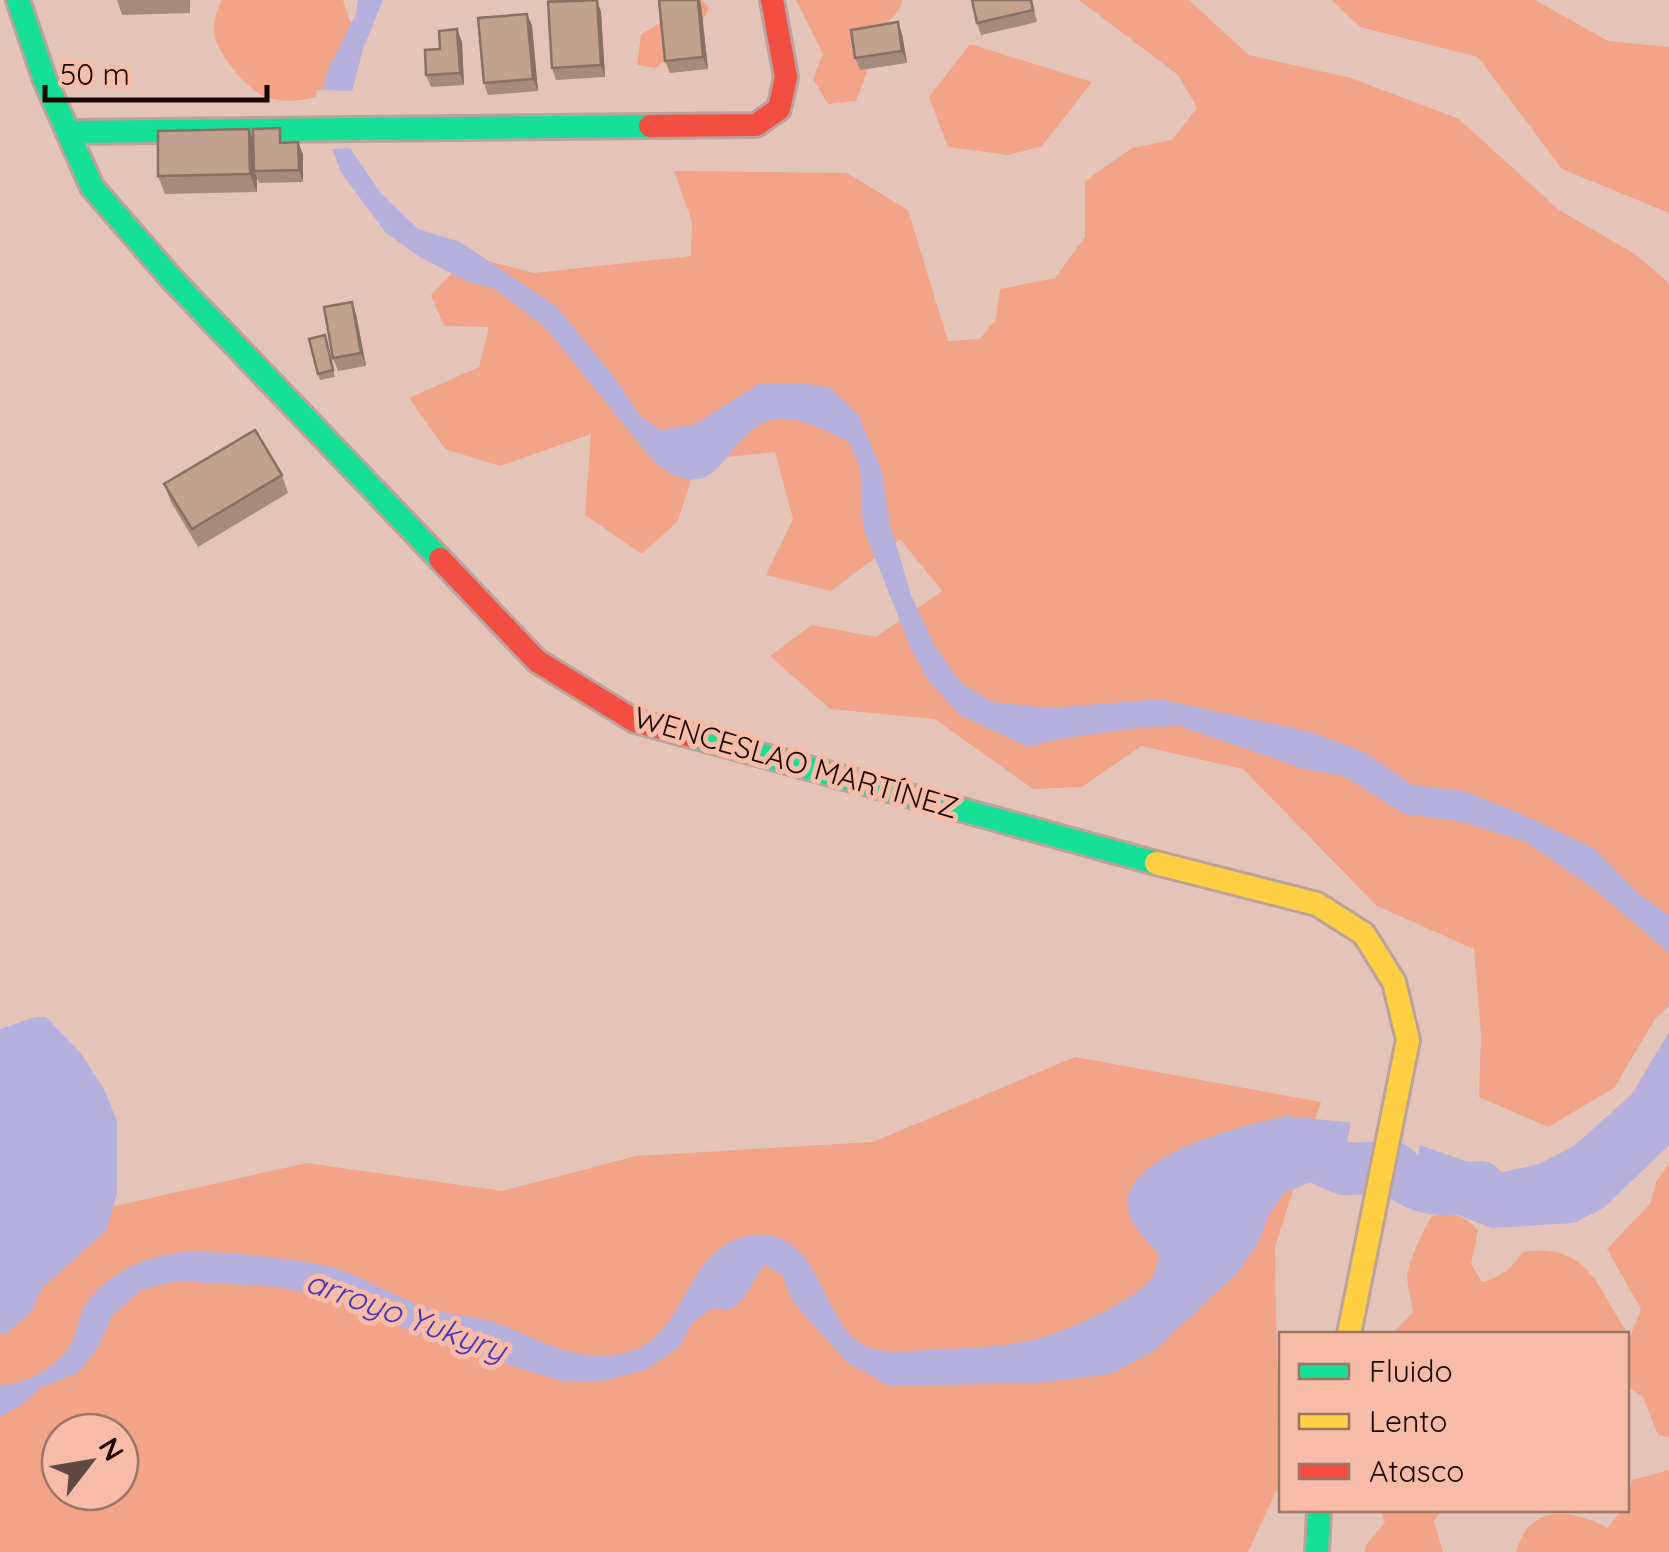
<svg xmlns="http://www.w3.org/2000/svg" width="1669" height="1552" font-family="Quicksand,sans-serif">
<rect width="100%" height="100%" fill="#e4c4b9"/>
<path fill="#f1a488" fill-rule="evenodd" d="M 222,0 L 343,0 L 354,33 L 319,96 C 300,101 285,103 266,97 C 247,90 221,57 215,38 C 212,24 216,12 222,0 Z
M 663,0 L 702,0 L 709,8 C 698,34 678,51 655,68 L 637,65 L 641,34 L 660,23 L 666,6 Z
M 796,0 L 902,0 C 899,18 878,29 864,40 L 868,69 L 856,101 L 828,104 L 813,79 L 823,54 Z
M 1079,0 L 1189,0 L 1249,55 L 1351,78 L 1459,119 L 1559,210 L 1635,254 L 1669,283 L 1669,1006 L 1655,1019 L 1614,1088 L 1548,1127 L 1479,1097 L 1481,1034 L 1474,949 L 1377,906 L 1243,769 L 1141,746 L 1082,787 L 1033,789 L 935,719 L 830,709 L 770,656 L 812,625 L 876,637 L 942,591 L 900,539 L 831,591 L 766,575 L 793,519 L 775,452 L 697,460 L 678,521 L 642,554 L 585,515 L 591,434 L 500,466 L 445,449 L 409,398 L 479,367 L 489,327 L 444,326 L 431,295 L 468,256 L 534,273 L 691,256 L 692,222 L 674,171 L 847,173 L 908,210 L 948,341 L 980,339 L 996,319 L 1000,289 L 1055,278 L 1085,237 L 1085,181 L 1132,148 L 1172,140 L 1197,108 L 1178,75 Z
M 1332,0 L 1535,0 L 1608,41 L 1669,47 L 1669,213 L 1562,169 L 1478,57 L 1360,27 Z
M 970,44 L 1092,82 L 1042,146 L 1008,155 L 948,147 L 929,97 Z
M 1075,1057 L 1321,1102 L 1275,1247 L 1279,1485 L 1248,1552 L 0,1552 L 0,1270 L 101,1209 L 307,1163 L 502,1191 L 636,1156 L 873,1142 ZM 60,1432 L 120,1432 L 120,1492 L 60,1492 Z
M 1669,1164 L 1669,1437 L 1658,1435 L 1643,1397 L 1627,1386 L 1626,1334 L 1392,1334 L 1413,1312 C 1412,1301 1408,1290 1407,1278 C 1406,1267 1425,1226 1432,1216 C 1452,1211 1465,1215 1478,1231 L 1471,1264 L 1482,1282 C 1502,1276 1511,1269 1523,1252 C 1591,1241 1599,1293 1630,1337 L 1641,1309 L 1607,1249 L 1650,1204 L 1657,1180 Z
M 1669,1470 L 1669,1552 L 1516,1552 C 1529,1503 1572,1509 1608,1528 L 1621,1510 L 1626,1510 L 1632,1480 Z
M 1380,1510 L 1442,1510 L 1434,1521 L 1443,1552 L 1365,1552 L 1366,1545 L 1385,1522 Z"/>
<path fill="#b6b0dd" d="M 358,0 L 383,0 L 363,49 L 349,104 L 320,101 L 327,72 L 356,14 Z
M 350,148 L 379,191 L 418,229 L 460,242 L 556,306 L 612,374 L 640,416 L 661,430 L 695,424 L 759,384 L 803,383 L 830,388 L 858,414 L 882,472 L 890,524 L 911,595 L 934,645 L 960,682 L 992,702 L 1052,708 L 1159,699 L 1311,732 L 1364,752 L 1413,785 L 1464,791 L 1524,815 L 1595,849 L 1638,893 L 1669,916 L 1669,953 L 1594,889 L 1526,842 L 1463,822 L 1404,814 L 1344,776 L 1304,769 L 1179,726 L 1146,727 L 1064,738 L 1028,747 L 960,715 L 928,680 L 911,649 L 863,527 L 860,467 L 848,441 C 829,433 804,418 782,419 C 722,421 727,517 655,463 L 545,327 L 495,289 L 466,281 L 420,257 L 386,233 L 342,174 L 332,149 Z
M 35,1017 L 46,1017 L 80,1052 L 104,1089 L 117,1121 L 117,1194 L 106,1231 L 42,1288 L 32,1311 L 6,1334 L 0,1333 L 0,1029 Z
M 1669,1032 L 1669,1145 L 1605,1207 L 1574,1223 L 1492,1228 L 1409,1196 L 1417,1144 L 1499,1173 L 1539,1164 L 1574,1146 L 1632,1094 Z
M 1286,1116 L 1356,1123 L 1344,1178 L 1318,1179 L 1284,1193 L 1269,1215 L 1256,1247 L 1236,1274 L 1154,1351 L 1111,1374 L 1037,1383 L 889,1386 L 847,1362 L 793,1302 L 782,1275 L 765,1265 C 749,1283 751,1296 730,1310 L 713,1308 L 693,1322 L 678,1348 L 646,1370 L 602,1381 L 562,1381 L 435,1343 L 346,1300 L 276,1287 L 177,1281 L 141,1290 L 112,1316 L 97,1349 L 78,1373 L 40,1388 L 23,1404 L 0,1417 L 0,1385 C 26,1386 63,1364 73,1340 C 78,1328 79,1314 86,1304 C 105,1275 142,1258 175,1253 C 207,1249 312,1259 341,1270 C 371,1281 400,1300 431,1309 C 450,1315 471,1316 490,1321 C 526,1332 550,1351 590,1355 C 698,1365 670,1243 756,1235 C 819,1230 820,1316 860,1343 C 878,1355 906,1351 927,1350 C 963,1348 1004,1348 1040,1338 C 1067,1331 1136,1300 1152,1278 C 1156,1272 1157,1263 1160,1256 C 1151,1245 1137,1232 1131,1219 C 1104,1157 1247,1125 1286,1116 Z"/>
<path fill="#e4c4b9" d="M 317,90 L 357,91 L 353,106 L 319,106 L 315,101 Z
M 1352,1117 L 1359,1119 L 1361,1124 L 1349,1180 L 1339,1183 Z
M 1416,1140 L 1421,1141 L 1409,1201 L 1404,1195 L 1412,1143 Z"/>
<g fill="none" stroke-linecap="round" stroke-linejoin="round">
<path stroke="#b6b0dd" stroke-width="52" d="M 1278,1155 L 1317,1157 L 1344,1169 L 1392,1167 C 1423,1195 1442,1189 1480,1187"/>
<defs>
<path id="fast" d="M 18,0 L 45,80 L 92,187 L 171,278 L 440,559
M 68,132 L 650,126
M 695,737 L 1156,863
M 1317,1552 L 1319,1510"/>
<path id="slow" d="M 1156,863 L 1317,904 L 1364,934 L 1394,982 L 1408,1040 L 1349,1334"/>
<path id="jam" d="M 650,126 L 756,125 L 779,109 L 786,77 L 772,0
M 440,559 L 537,661 L 635,721 L 695,737"/>
</defs>
<use href="#fast" stroke="#bba29a" stroke-width="28"/>
<use href="#slow" stroke="#bba29a" stroke-width="28"/>
<use href="#jam" stroke="#bba29a" stroke-width="28"/>
<use href="#fast" stroke="#16e098" stroke-width="22"/>
<use href="#slow" stroke="#ffcf43" stroke-width="22"/>
<use href="#jam" stroke="#f24e42" stroke-width="22"/>
</g>
<path fill="#a58b7b" d="M 117,0 L 190,0 L 190,13 L 122,15 Z
M 548,0 L 597,0 L 601,12 L 605,77 L 556,80 L 552,68 Z
M 1032,0 L 1037,22 L 981,35 L 977,23 Z
M 701,5 L 708,69 L 670,73 L 665,61 Z
M 527,14 L 532,26 L 538,91 L 488,95 L 484,83 Z
M 902,34 L 907,63 L 860,70 L 855,58 Z
M 462,42 L 464,85 L 431,87 L 426,75 Z
M 249,129 L 253,140 L 285,141 L 285,143 L 303,154 L 303,182 L 259,183 L 257,177 L 257,192 L 165,194 L 158,176 Z
M 356,314 L 366,366 L 338,371 L 333,358 Z
M 327,342 L 335,377 L 320,380 L 318,374 Z
M 282,475 L 288,493 L 198,547 L 171,502 L 164,484 Z"/>
<path fill="#867164" d="M 597,0 L 601,12 L 605,77 L 601,65 Z
M 698,0 L 700,0 L 701,5 L 708,69 L 703,57 Z
M 527,14 L 532,26 L 538,91 L 533,79 Z
M 898,22 L 902,34 L 907,63 L 902,51 Z
M 457,29 L 462,42 L 464,85 L 460,73 Z
M 249,129 L 256,147 L 254,171 L 257,177 L 257,192 L 250,174 Z
M 298,142 L 303,154 L 303,182 L 299,170 Z
M 352,302 L 356,314 L 366,366 L 361,353 Z"/>
<path fill="#c0a28f" stroke="#867164" stroke-width="2.5" d="M 597,0 L 601,65 L 552,68 L 548,2 Z
M 659,0 L 698,0 L 703,57 L 665,61 Z
M 972,0 L 1031,0 L 1033,10 L 977,23 Z
M 527,14 L 533,79 L 484,83 L 478,18 Z
M 898,22 L 902,51 L 855,58 L 851,30 Z
M 457,29 L 460,73 L 426,75 L 425,50 L 440,49 L 439,31 Z
M 280,128 L 280,143 L 298,142 L 299,170 L 254,171 L 253,129 Z
M 249,129 L 250,174 L 158,176 L 158,131 Z
M 352,302 L 361,353 L 333,358 L 324,307 Z
M 325,335 L 333,370 L 318,374 L 309,339 Z
M 255,430 L 282,475 L 192,529 L 164,484 Z"/>
<g text-anchor="middle" stroke-width="10" stroke-linejoin="round" paint-order="stroke">
<g font-size="30" fill="#190702" stroke="#f6bca7">
<text transform="translate(796 763) rotate(16)" y="10">WENCESLAO MARTÍNEZ</text>
</g>
<g font-size="32" font-style="italic" fill="#4836b9" stroke="#f6bca7">
<text transform="translate(406 1316) rotate(20)" y="11">arroyo Yukyry</text>
</g>
</g>
<rect x="1279" y="1332" width="350" height="180" fill="#f6bca7" stroke="#9e7465" stroke-width="2.5"/>
<rect x="1299" y="1364" width="50" height="15" fill="#16e098" stroke="#9e7465" stroke-width="2.5"/>
<text x="1369" y="1382" font-size="30" fill="#190702">Fluido</text>
<rect x="1299" y="1414" width="50" height="15" fill="#ffcf43" stroke="#9e7465" stroke-width="2.5"/>
<text x="1369" y="1432" font-size="30" fill="#190702">Lento</text>
<rect x="1299" y="1464" width="50" height="15" fill="#f24e42" stroke="#9e7465" stroke-width="2.5"/>
<text x="1369" y="1482" font-size="30" fill="#190702">Atasco</text>
<g transform="translate(90 1462) rotate(59)"><circle r="48" fill="#f6bca7" stroke="#9e7465" stroke-width="2.5"/>
<path d="M0-8L18 38L0 25L-18 38Z" fill="#604942"/>
<text y="-15" font-size="28" font-weight="bold" text-anchor="middle" fill="#190702">N</text>
</g>
<path d="M45 85v15h222v-15" fill="none" stroke="#190702" stroke-width="5"/>
<text x="60" y="85" font-size="30" fill="#190702" stroke="#f6bca7" stroke-width="8" paint-order="stroke">50 m</text>
</svg>
